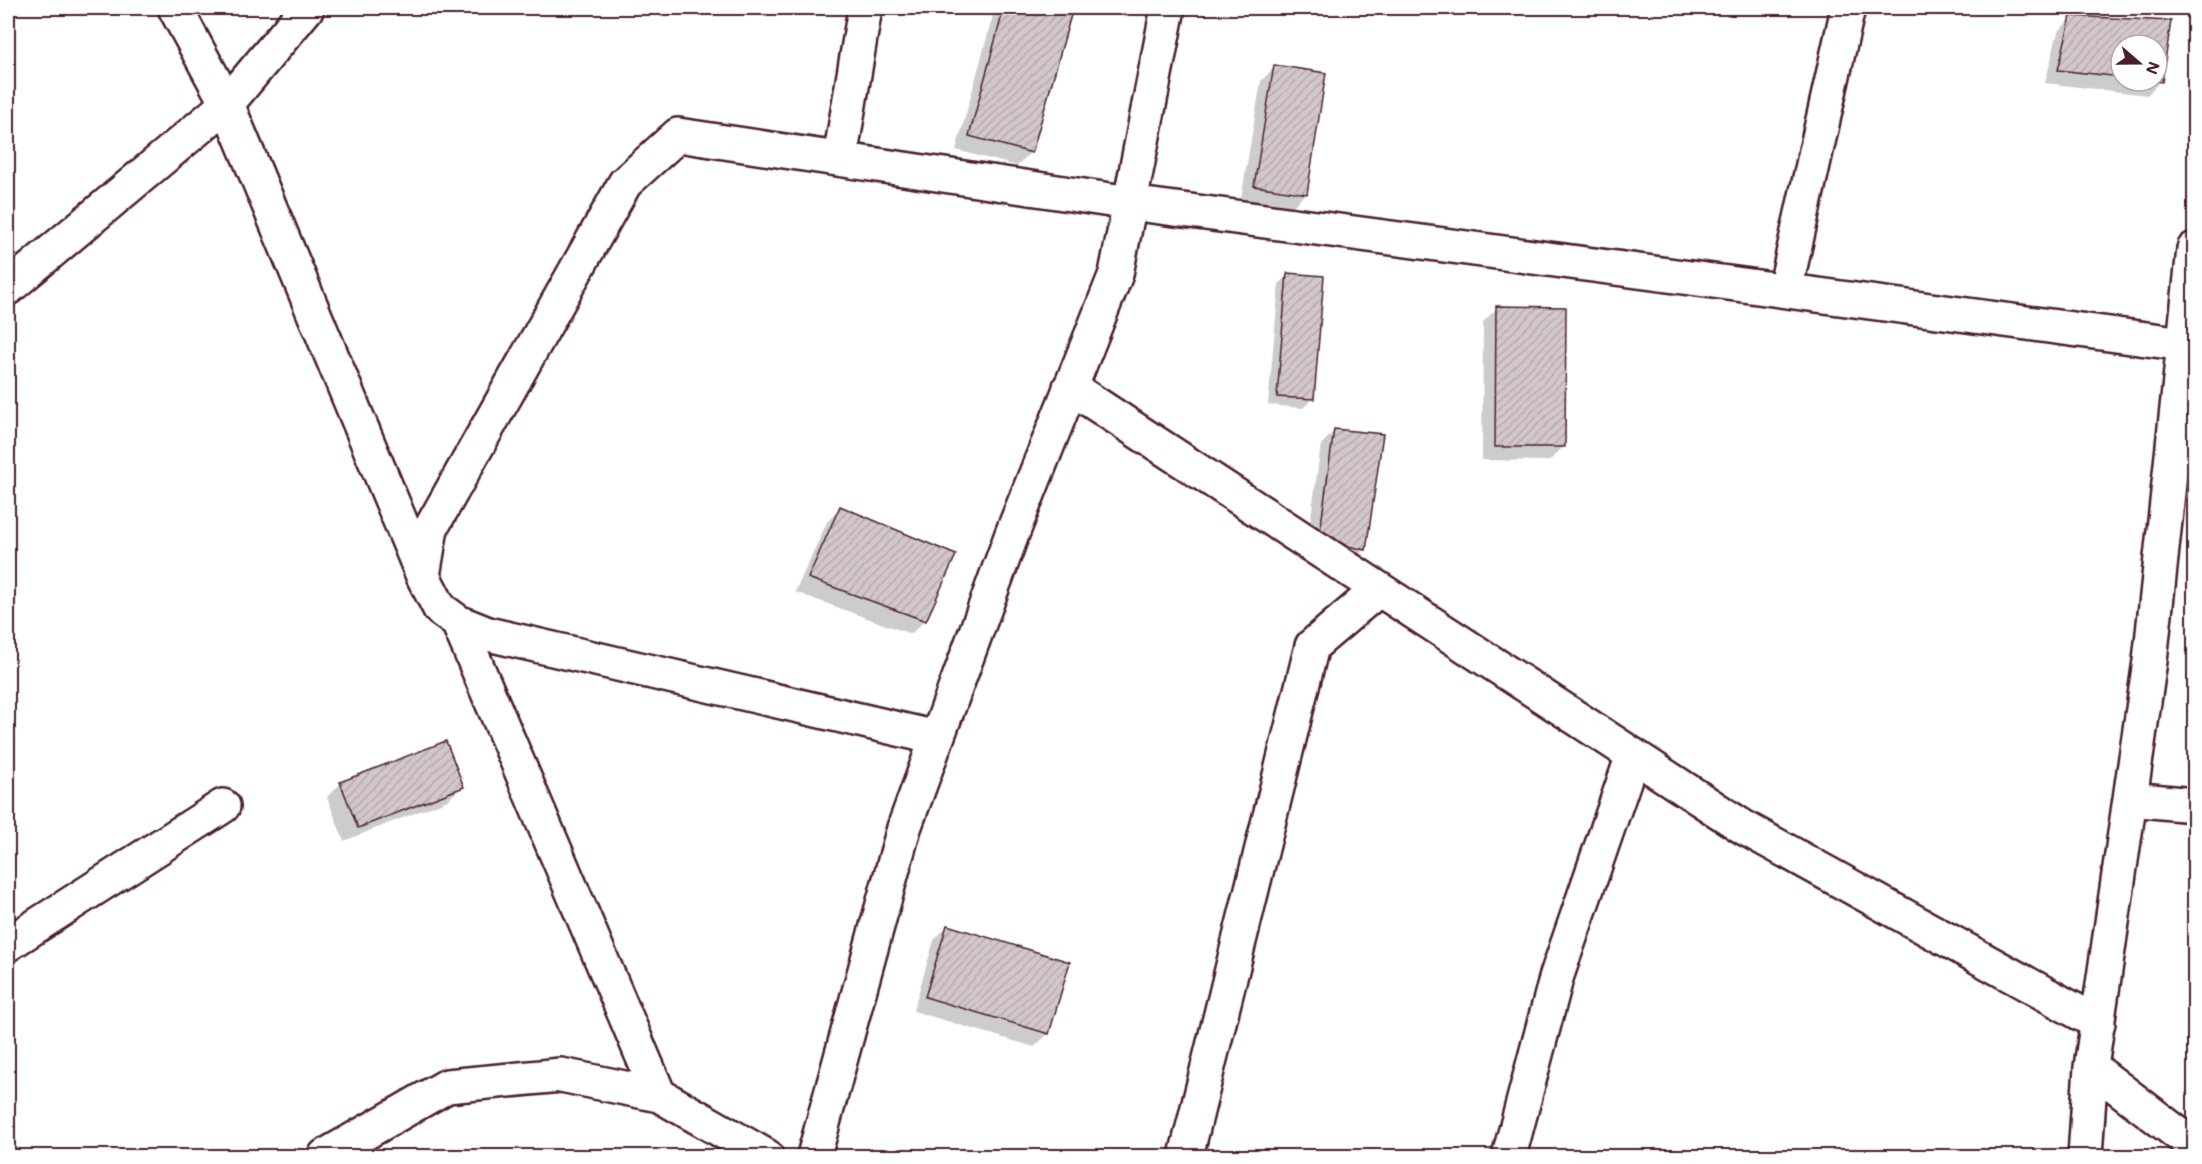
<svg xmlns="http://www.w3.org/2000/svg" width="2202" height="1164" font-family="Mali,sans-serif">
<defs>
<pattern id="building-hatch" width="6" height="6" patternUnits="userSpaceOnUse" patternTransform="scale(1.5)"><rect width="6" height="6" fill="#d2c7cb"/><path d="M-1 1l2-2M0 6l6-6M5 7l2-2" fill="none" stroke="#b6aaae"/></pattern>
</defs>
<rect width="100%" height="100%" fill="#fff"/>
<filter id="ink" filterUnits="userSpaceOnUse"><feTurbulence type="fractalNoise" baseFrequency=".0167" numOctaves="2"/><feDisplacementMap in="SourceGraphic" scale="12" xChannelSelector="R" yChannelSelector="G"/><feConvolveMatrix kernelMatrix="1 2 1 2 8 2 1 2 1" color-interpolation-filters="sRGB"/></filter>
<g filter="url(#ink)">
<path fill="#0003" fill-rule="evenodd" d="M 995,8 L 1071,8 L 1031,152 L 1017,166 L 956,150 Z
M 2071,18 L 2170,23 L 2160,81 L 2147,95 L 2045,83 L 2058,32 ZM 2121,45 L 2157,45 L 2157,81 L 2121,81 Z
M 1275,67 L 1306,193 L 1292,207 L 1241,199 L 1261,81 Z
M 1288,274 L 1313,399 L 1303,408 L 1268,405 L 1279,284 Z
M 1497,308 L 1563,447 L 1549,461 L 1482,460 L 1483,322 Z
M 1334,431 L 1365,549 L 1351,563 L 1306,553 L 1321,445 Z
M 841,508 L 925,620 L 911,634 L 795,592 L 827,522 Z
M 341,783 L 462,786 L 448,800 L 344,841 L 327,797 Z
M 947,927 L 1048,1034 L 1034,1047 L 913,1011 L 934,940 Z"/>
<path fill="url(#building-hatch)" stroke="#4a1f2b" stroke-width="1.5" d="M 1004,8 L 1073,8 L 1032,153 L 969,136 Z
M 2071,16 L 2171,21 L 2162,82 L 2155,81 L 2157,81 L 2157,45 L 2121,45 L 2121,77 L 2058,70 Z
M 1274,65 L 1326,73 L 1307,194 L 1254,186 Z
M 1287,273 L 1324,276 L 1314,399 L 1277,397 Z
M 1496,306 L 1566,307 L 1565,447 L 1495,447 Z
M 1334,429 L 1383,434 L 1366,550 L 1319,540 Z
M 840,506 L 956,555 L 926,621 L 808,578 Z
M 446,741 L 464,787 L 358,828 L 340,782 Z
M 947,925 L 1070,962 L 1049,1034 L 925,997 Z"/>
<g fill="none" stroke-linecap="round" stroke-linejoin="round">
<defs>
<path id="minor" d="M 175,8 L 227,104 L 423,576
M 840,159 L 865,8
M 8,288 L 227,104 L 307,8
M 1785,290 L 1848,8
M 1070,387 L 1743,827 L 2098,1023
M 458,622 L 659,1095
M 937,738 L 488,634 L 458,622 L 440,609 L 423,576 L 431,528 L 625,183 L 678,135 L 1130,203 L 2184,344
M 2130,799 L 2194,805
M 8,944 L 223,806
M 2091,1067 L 2194,1146
M 325,1156 L 447,1086 L 561,1075 L 659,1095 L 766,1156
M 814,1156 L 904,828 L 1012,534 L 1116,274 L 1168,8
M 1186,1156 L 1312,646 L 1379,589
M 1509,1156 L 1557,975 L 1633,755
M 2085,1156 L 2091,1067 L 2150,661 L 2194,249"/>
</defs>
<use href="#minor" stroke="#4a1f2b" stroke-width="38"/>
<use href="#minor" stroke="#fff" stroke-width="33"/>
</g>
</g>
<rect width="2202" height="1164" fill="none" stroke="#fff" stroke-width="30"/>
<rect x="15" y="15" width="2172" height="1134" fill="none" stroke="#4a1f2b" stroke-width="2" filter="url(#ink)"/>
<g transform="translate(2139 63) rotate(110)"><circle r="28" fill="#ffffff" stroke="#b7a5aa" stroke-width="1.5"/>
<path d="M0-4.5L10 22L0 15L-10 22Z" fill="#4a1f2b"/>
<text y="-9" font-size="16" font-weight="bold" text-anchor="middle" fill="#4a1f2b">N</text>
</g>
</svg>
